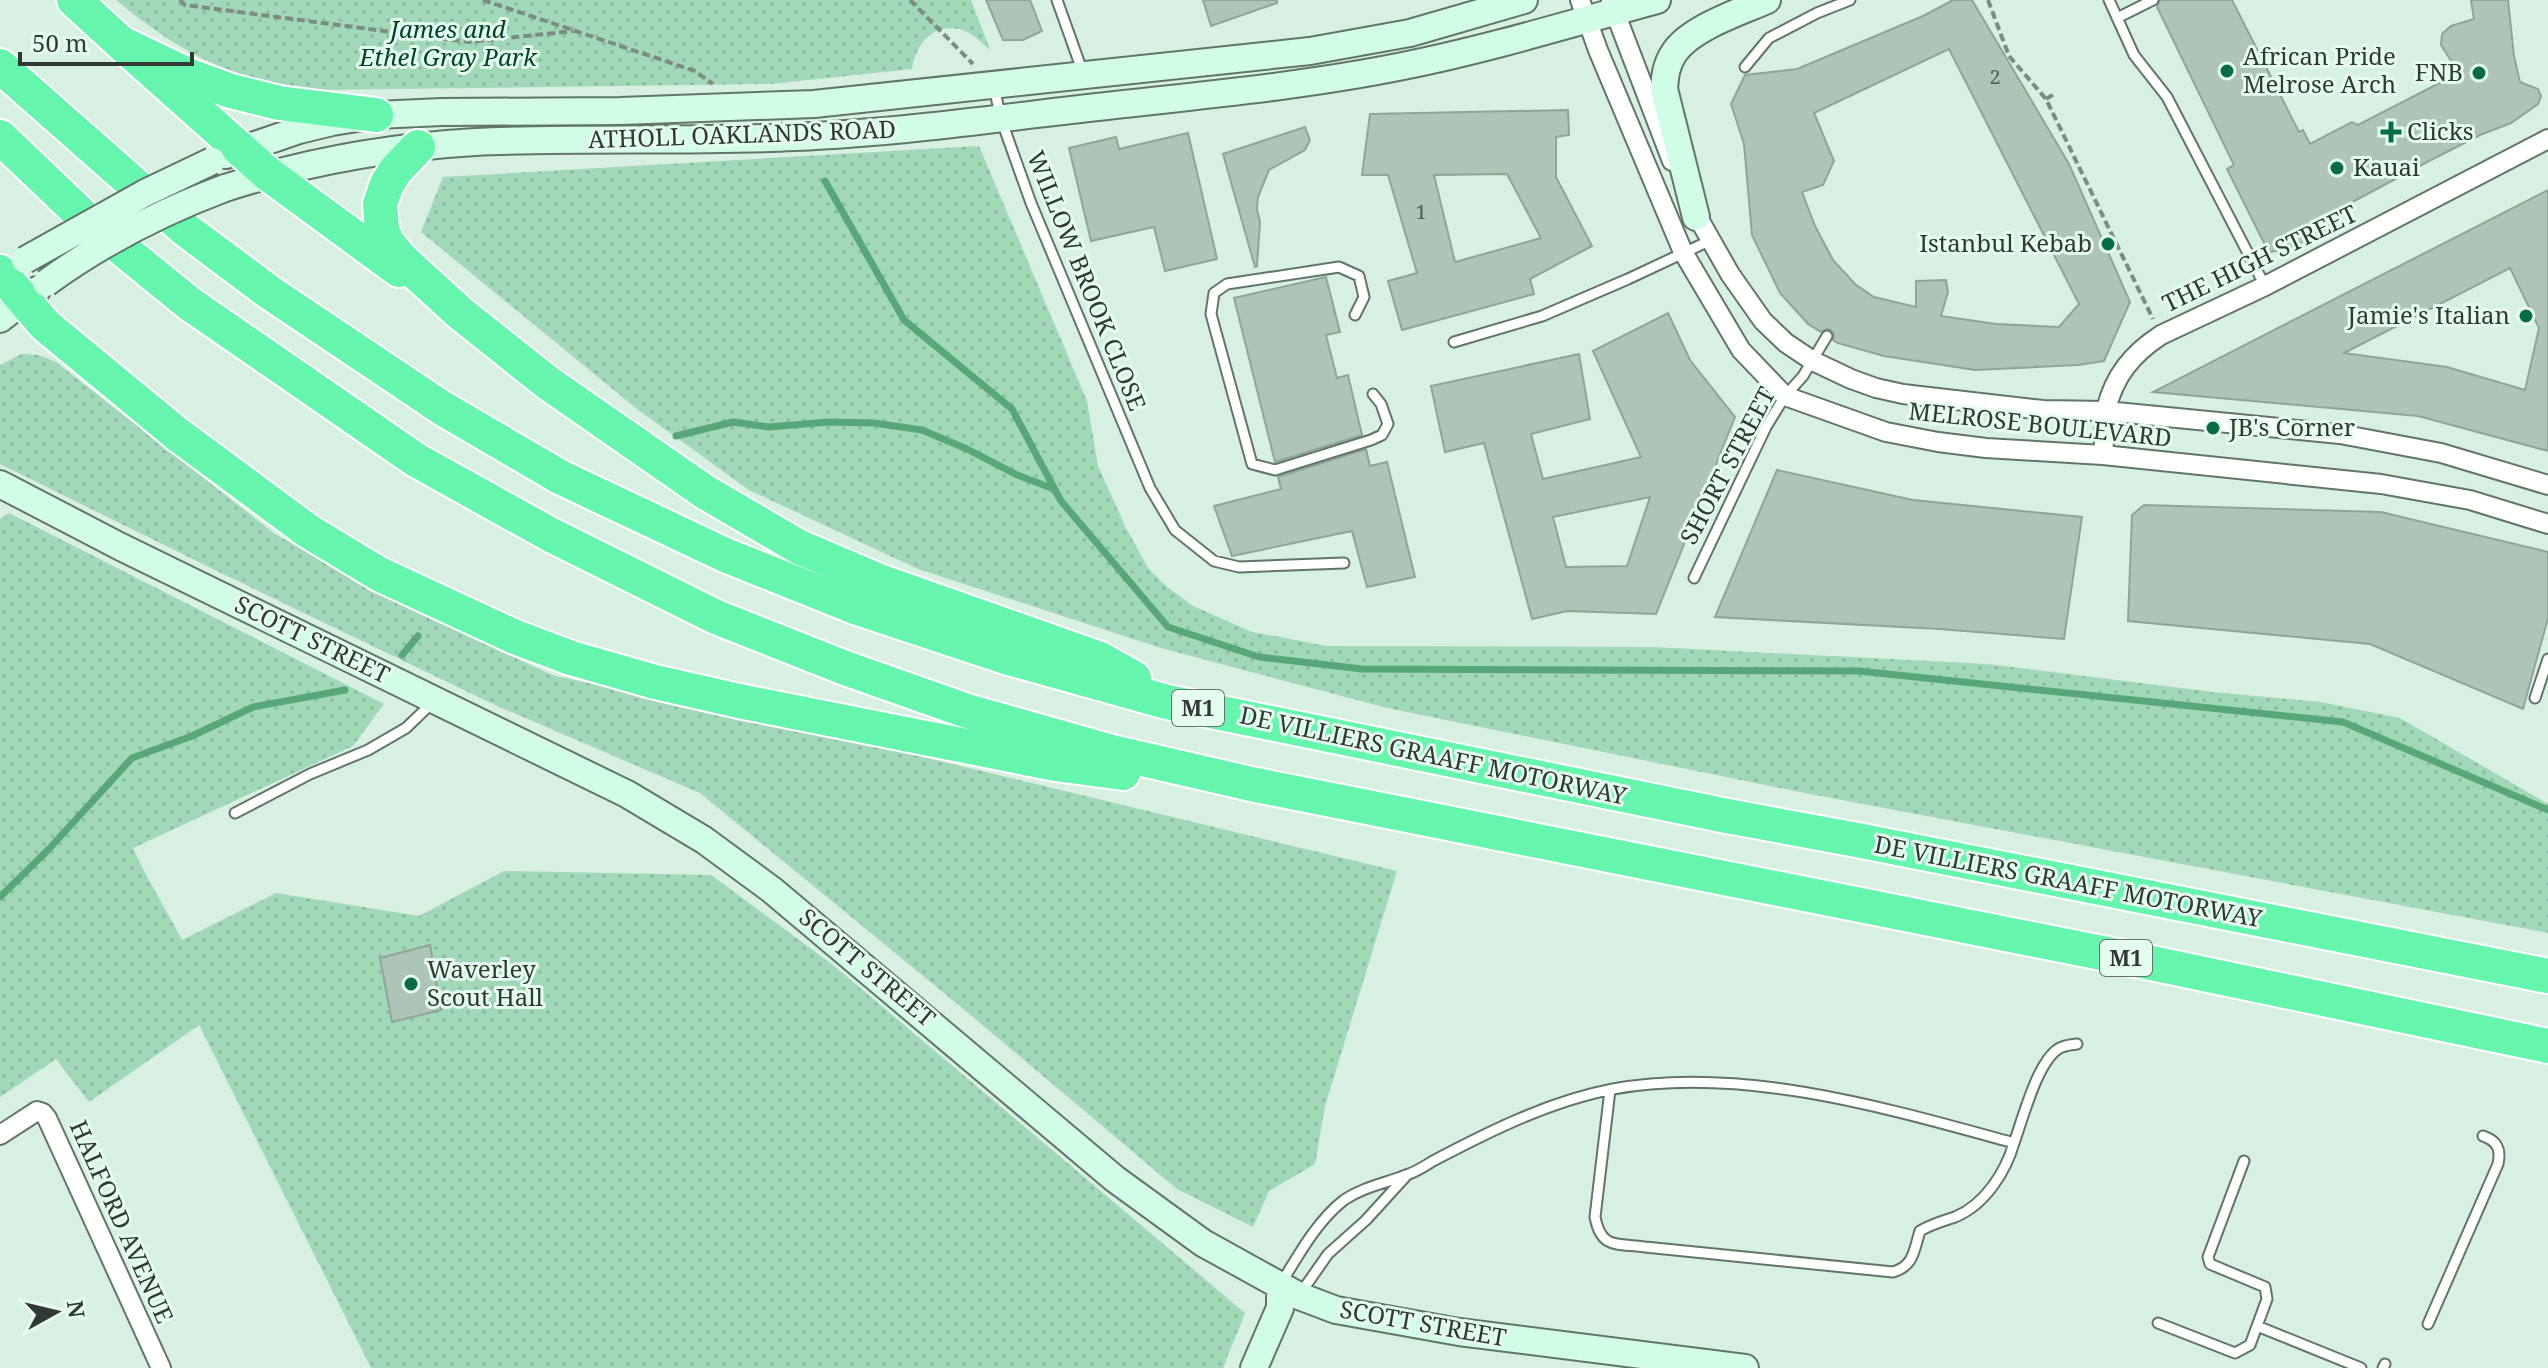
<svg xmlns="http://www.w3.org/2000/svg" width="2548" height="1368" font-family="'Noto Serif',serif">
<defs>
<pattern id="park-dots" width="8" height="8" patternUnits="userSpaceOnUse" patternTransform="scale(2)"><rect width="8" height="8" fill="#a1d8b7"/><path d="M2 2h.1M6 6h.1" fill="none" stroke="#8bba9e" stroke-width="1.8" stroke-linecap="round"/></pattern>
</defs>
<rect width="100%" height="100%" fill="#d8f0e1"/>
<path fill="url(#park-dots)" d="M 116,0 L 971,0 L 990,50 C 981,42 970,31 959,29 C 931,24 916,45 912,69 L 771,84 L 319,90 C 299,86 277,84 257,79 C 203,65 158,35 116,0 Z
M 979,146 L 1087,401 L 1098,466 L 1126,528 L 1148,568 L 1167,587 L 1193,606 L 1252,632 L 1327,646 L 1653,647 L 1988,664 L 2213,692 L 2320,702 L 2400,718 L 2548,804 L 2548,933 L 1810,794 L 1387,708 L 1161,648 L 918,569 L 749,490 L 637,409 L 421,232 L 443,177 Z
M 22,354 L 38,355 L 56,362 L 275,534 L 406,607 L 552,675 L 890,749 L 1397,871 L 1325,1106 L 1315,1164 L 1269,1191 L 1253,1227 L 1177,1189 L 961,1007 L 700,793 L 495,705 L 221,573 L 0,464 L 0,365 Z
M 9,513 L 384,704 L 353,746 L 133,848 L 143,869 L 182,940 L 276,893 L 419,916 L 504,871 L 711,875 L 833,965 L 1245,1313 L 1223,1368 L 371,1368 L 199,1025 L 89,1102 L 56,1059 L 0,1097 L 0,519 Z"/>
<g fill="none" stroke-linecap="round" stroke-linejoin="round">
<path stroke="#57a77b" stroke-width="7" d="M 825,181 L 904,320 L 1012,409 L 1061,501 L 1168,627 L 1259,657 L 1362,669 L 1859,671 L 2343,722 L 2548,810
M 676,436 L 733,422 L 769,427 L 829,422 L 874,423 L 922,430 L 967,449 L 1017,475 L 1054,489
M 402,655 L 418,636
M 0,897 L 48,850 L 132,758 L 192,736 L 253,707 L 345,690"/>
</g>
<path fill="#adc4b6" stroke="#8fa597" stroke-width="2" fill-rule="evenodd" d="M 986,0 L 1030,0 L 1042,31 L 1023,40 L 1003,40 Z
M 1203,0 L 1277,0 L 1277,3 L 1211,26 Z
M 1953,0 L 1972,0 L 2069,164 L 2130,302 L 2104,361 L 2078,365 L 1975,370 L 1884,356 L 1838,343 L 1833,340 L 1834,335 L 1831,330 L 1826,329 L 1821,332 L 1808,324 L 1780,293 L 1752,235 L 1744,144 L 1731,104 L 1745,75 L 1797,69 L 1923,16 ZM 1949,49 L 2079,304 L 2059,327 L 1996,324 L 1941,316 L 1948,292 L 1946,280 L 1916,281 L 1916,307 L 1874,297 L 1855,284 L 1833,260 L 1815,226 L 1802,192 L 1823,185 L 1834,161 L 1814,113 Z
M 2160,0 L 2232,0 L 2299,132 L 2303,130 L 2310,144 L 2352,122 L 2358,125 L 2459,73 L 2441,45 L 2442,34 L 2451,26 L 2474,19 L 2471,0 L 2508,0 L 2514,56 L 2520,82 L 2538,89 L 2541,96 L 2538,104 L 2511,123 L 2480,135 L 2431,160 L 2328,215 L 2334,226 L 2279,256 L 2276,250 L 2269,253 L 2227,169 L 2234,165 L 2157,7 Z
M 1568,110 L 1569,135 L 1556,137 L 1556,177 L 1592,246 L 1530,279 L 1534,294 L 1402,330 L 1388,281 L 1417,273 L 1388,175 L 1362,175 L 1370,114 ZM 1507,174 L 1541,238 L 1455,262 L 1434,175 Z
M 1305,127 L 1310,140 L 1305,150 L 1269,170 L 1258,197 L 1257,209 L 1260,222 L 1257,266 L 1255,267 L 1223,154 Z
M 1188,133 L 1217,259 L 1165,271 L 1154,227 L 1091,241 L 1069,148 L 1116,137 L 1119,149 Z
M 2548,190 L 2548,451 L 2418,416 L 2153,392 ZM 2510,268 L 2539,328 L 2525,390 L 2447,367 L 2344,353 Z
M 1326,277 L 1340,332 L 1326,335 L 1337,378 L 1348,375 L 1362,435 L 1275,462 L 1234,298 Z
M 1668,313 L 1690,360 L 1735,417 L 1656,614 L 1567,611 L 1532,619 L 1484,443 L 1445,452 L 1431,386 L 1579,354 L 1590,419 L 1531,434 L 1543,479 L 1641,457 L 1593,351 ZM 1650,497 L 1627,566 L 1566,567 L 1553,517 Z
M 1366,449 L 1370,466 L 1387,462 L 1415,577 L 1367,587 L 1352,531 L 1232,556 L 1214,506 L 1281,489 L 1278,477 Z
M 1777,470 L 1913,500 L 2082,517 L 2064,639 L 1939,629 L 1715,617 Z
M 2144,505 L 2381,512 L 2548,552 L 2548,618 L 2523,709 L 2370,644 L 2128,621 L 2132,515 Z
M 430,945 L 441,1010 L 392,1022 L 380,958 Z"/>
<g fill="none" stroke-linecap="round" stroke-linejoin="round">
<defs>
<path id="lane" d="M 1057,0 L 1083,73
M 2109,0 L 2134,55 L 2167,97 L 2265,286
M 2117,18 L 2153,0
M 1745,67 L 1769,38 L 1817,13 L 1850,0
M 994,87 L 1001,119 L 1031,203 L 1150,488 L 1175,530 L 1214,561 L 1239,567 L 1344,563
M 1355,315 L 1364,297 L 1359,276 L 1339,267 L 1227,284 L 1214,293 L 1211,314 L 1252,464 L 1275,470 L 1371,440 L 1382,435 L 1388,424 L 1381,404 L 1373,394
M 1454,342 L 1542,316 L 1628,279 L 1709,241
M 1694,578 L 1766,427 L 1785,396 L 1803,376 L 1827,336
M 2535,698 L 2548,659
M 235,813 L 310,774 L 368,750 L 406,728 L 433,702
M 2014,1143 C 2023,1118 2037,1063 2058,1049 C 2064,1045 2070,1045 2077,1044
M 1282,1282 C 1299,1254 1318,1220 1344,1200 C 1363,1187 1386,1183 1406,1175 C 1416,1172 1425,1166 1433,1161 C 1490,1131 1550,1101 1613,1089 C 1742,1065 1890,1109 2014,1143 C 2006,1171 1985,1205 1955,1217 C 1943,1221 1931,1224 1920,1231 C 1914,1250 1914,1266 1893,1272 L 1645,1247 C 1616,1243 1601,1249 1595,1217 L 1610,1090
M 1300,1294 L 1328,1254 L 1366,1220 L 1407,1175
M 2158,1323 L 2235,1353 L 2250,1345 L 2267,1299 L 2265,1287 L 2210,1264 L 2208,1257 L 2244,1161
M 2428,1324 L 2498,1164 C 2501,1150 2498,1141 2483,1136
M 2257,1326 L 2361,1368
M 2383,1368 L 2385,1364"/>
<path id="street" d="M 1580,0 L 1598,50 L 1683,252 L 1741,350 L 1785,396 L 1886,432 L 1938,442 L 1986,448 L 2103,455 L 2381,484 L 2470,500 L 2548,524
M 1611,2 L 1672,161
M 1692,207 L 1730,274 L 1763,321 L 1786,343 L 1813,361 L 1851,379 L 1876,388 L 1903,394 L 2043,410 L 2106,411 L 2340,434 L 2441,453 L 2548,485
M 2103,455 C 2105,440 2103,424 2106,410 C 2114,376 2132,354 2161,335 L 2265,286 L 2548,139
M 0,1135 L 37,1111 L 43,1113 L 47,1118 L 161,1368"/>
<path id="secondary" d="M 226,155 L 299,130 L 332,122 L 376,115 L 442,112 L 620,111 L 814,104 L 1310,51 L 1410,33 L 1524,0
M 225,188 C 305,162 390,147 475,142 C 581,137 689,142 795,137 C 887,133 979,121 1071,110 C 1181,97 1294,88 1403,66 C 1488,49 1573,23 1657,0
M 1696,217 L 1664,89 C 1665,76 1666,65 1674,53 C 1690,28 1740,12 1767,0
M 0,319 L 37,290
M 0,484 L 121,547 L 627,794 L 704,840 L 772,890 L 1115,1179 L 1203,1243 L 1299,1296 L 1336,1310 L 1459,1332 L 1745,1368
M 1254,1368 L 1280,1308 L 1280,1285"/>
<path id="highway" d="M 74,0 L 121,43 L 192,77 L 231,91 L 279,103 L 376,115
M 121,43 L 268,174 L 399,270
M 0,66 L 186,230 L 269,292 L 442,408 L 560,477 L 725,555 L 855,607 L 1009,658 L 1167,702 L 1727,816 L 1857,840 L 2548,976
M 0,137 L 89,222 L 190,304 L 416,460 L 551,535 L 716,617 L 845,668 L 967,711 L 1112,752 L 1251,784 L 2142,961 L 2548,1046
M 418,147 L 396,170 L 387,184 L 380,204 L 382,229 L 387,242 L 401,259 L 460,313 L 548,383 L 705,492 L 799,547 L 879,581 L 1100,659 L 1134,678
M 0,272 L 45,325 L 177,434 L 308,531 L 379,574 L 515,637 L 571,658 L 655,682 L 739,701 L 1056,764 L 1123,773"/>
</defs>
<use href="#lane" stroke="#617669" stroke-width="13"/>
<use href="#street" stroke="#617669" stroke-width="22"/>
<use href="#secondary" stroke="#617669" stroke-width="30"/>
<use href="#highway" stroke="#fff" stroke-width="38"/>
<path stroke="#7c8c82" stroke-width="4" stroke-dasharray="8 4" stroke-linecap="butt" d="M 180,0 L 185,5 L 469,42 L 573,31
M 483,0 L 695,71 L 713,84
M 910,0 L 973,64
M 1988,0 L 2009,56 L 2046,99 L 2153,319
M 2046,99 L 2056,93"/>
<use href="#lane" stroke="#fff" stroke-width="9"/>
<use href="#street" stroke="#fff" stroke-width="18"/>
<use href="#secondary" stroke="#d1fce6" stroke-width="26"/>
<use href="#highway" stroke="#65f5ac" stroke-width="34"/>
<defs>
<path id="secondary-bridge" d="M 25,260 L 145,193 L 212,161
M 46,283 C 101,243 161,212 225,188"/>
</defs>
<use href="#secondary-bridge" stroke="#617669" stroke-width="30" stroke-linecap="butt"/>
<use href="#secondary-bridge" stroke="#d1fce6" stroke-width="26"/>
</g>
<g fill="#076d44" stroke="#e5fdee" stroke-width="3">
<circle cx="2227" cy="71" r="8"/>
<circle cx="2479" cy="73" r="8"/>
<path d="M2387 120h8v8h8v8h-8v8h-8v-8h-8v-8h8z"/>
<circle cx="2337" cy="168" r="8"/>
<circle cx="2108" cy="244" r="8"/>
<circle cx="2526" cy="316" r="8"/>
<circle cx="2213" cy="428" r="8"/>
<circle cx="411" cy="984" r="8"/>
</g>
<g text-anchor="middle" stroke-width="6" stroke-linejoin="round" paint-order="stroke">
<g font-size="20" fill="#4f5c54">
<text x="1995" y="84">2</text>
<text x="1421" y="219">1</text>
</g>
<g fill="#e5fdee" stroke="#66746c" stroke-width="2">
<rect x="1172" y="690" width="52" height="36" rx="6"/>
<rect x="2100" y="940" width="52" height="36" rx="6"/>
</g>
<g font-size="22" font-weight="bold" fill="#303934">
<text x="1198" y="716">M1</text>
<text x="2126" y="966">M1</text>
</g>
<g font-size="24" font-style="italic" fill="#004428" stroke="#e5fdee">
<text x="448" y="38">James and<tspan x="448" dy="28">Ethel Gray Park</tspan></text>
</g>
<g font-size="24" fill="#303934" stroke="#e5fdee" text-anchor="start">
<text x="2243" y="65">African Pride<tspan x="2243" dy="28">Melrose Arch</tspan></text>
<text x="2463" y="81" text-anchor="end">FNB</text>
<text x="2407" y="140">Clicks</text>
<text x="2353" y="176">Kauai</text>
<text x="2092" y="252" text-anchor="end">Istanbul Kebab</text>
<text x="2510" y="324" text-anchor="end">Jamie's Italian</text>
<text x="2229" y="436">JB's Corner</text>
<text x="427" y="978">Waverley<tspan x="427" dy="28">Scout Hall</tspan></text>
</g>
<g font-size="24" fill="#303934" stroke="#e5fdee">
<text transform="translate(742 135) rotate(-2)" y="8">ATHOLL OAKLANDS ROAD</text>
<text transform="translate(2260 259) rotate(-26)" y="8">THE HIGH STREET</text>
<text transform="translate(1086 281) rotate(68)" y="8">WILLOW BROOK CLOSE</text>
<text transform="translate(2040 425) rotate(6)" y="8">MELROSE BOULEVARD</text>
<text transform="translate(1728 466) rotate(-62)" y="8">SHORT STREET</text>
<text transform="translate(312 640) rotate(26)" y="8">SCOTT STREET</text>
<text transform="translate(1433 756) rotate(12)" y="8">DE VILLIERS GRAAFF MOTORWAY</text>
<text transform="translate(2068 882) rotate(11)" y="8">DE VILLIERS GRAAFF MOTORWAY</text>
<text transform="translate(867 968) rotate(40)" y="8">SCOTT STREET</text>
<text transform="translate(121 1222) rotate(66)" y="8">HALFORD AVENUE</text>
<text transform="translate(1423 1324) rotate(10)" y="8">SCOTT STREET</text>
</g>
</g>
<g transform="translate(56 1312) rotate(82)" stroke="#e5fdee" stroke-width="6" paint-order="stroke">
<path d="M0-6L14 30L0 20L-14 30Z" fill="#303934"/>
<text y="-12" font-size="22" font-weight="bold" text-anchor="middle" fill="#303934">N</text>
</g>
<path d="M20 52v12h172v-12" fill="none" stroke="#303934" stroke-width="4"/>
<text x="32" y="52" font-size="24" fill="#303934" stroke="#e5fdee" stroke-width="6" paint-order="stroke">50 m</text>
</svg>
